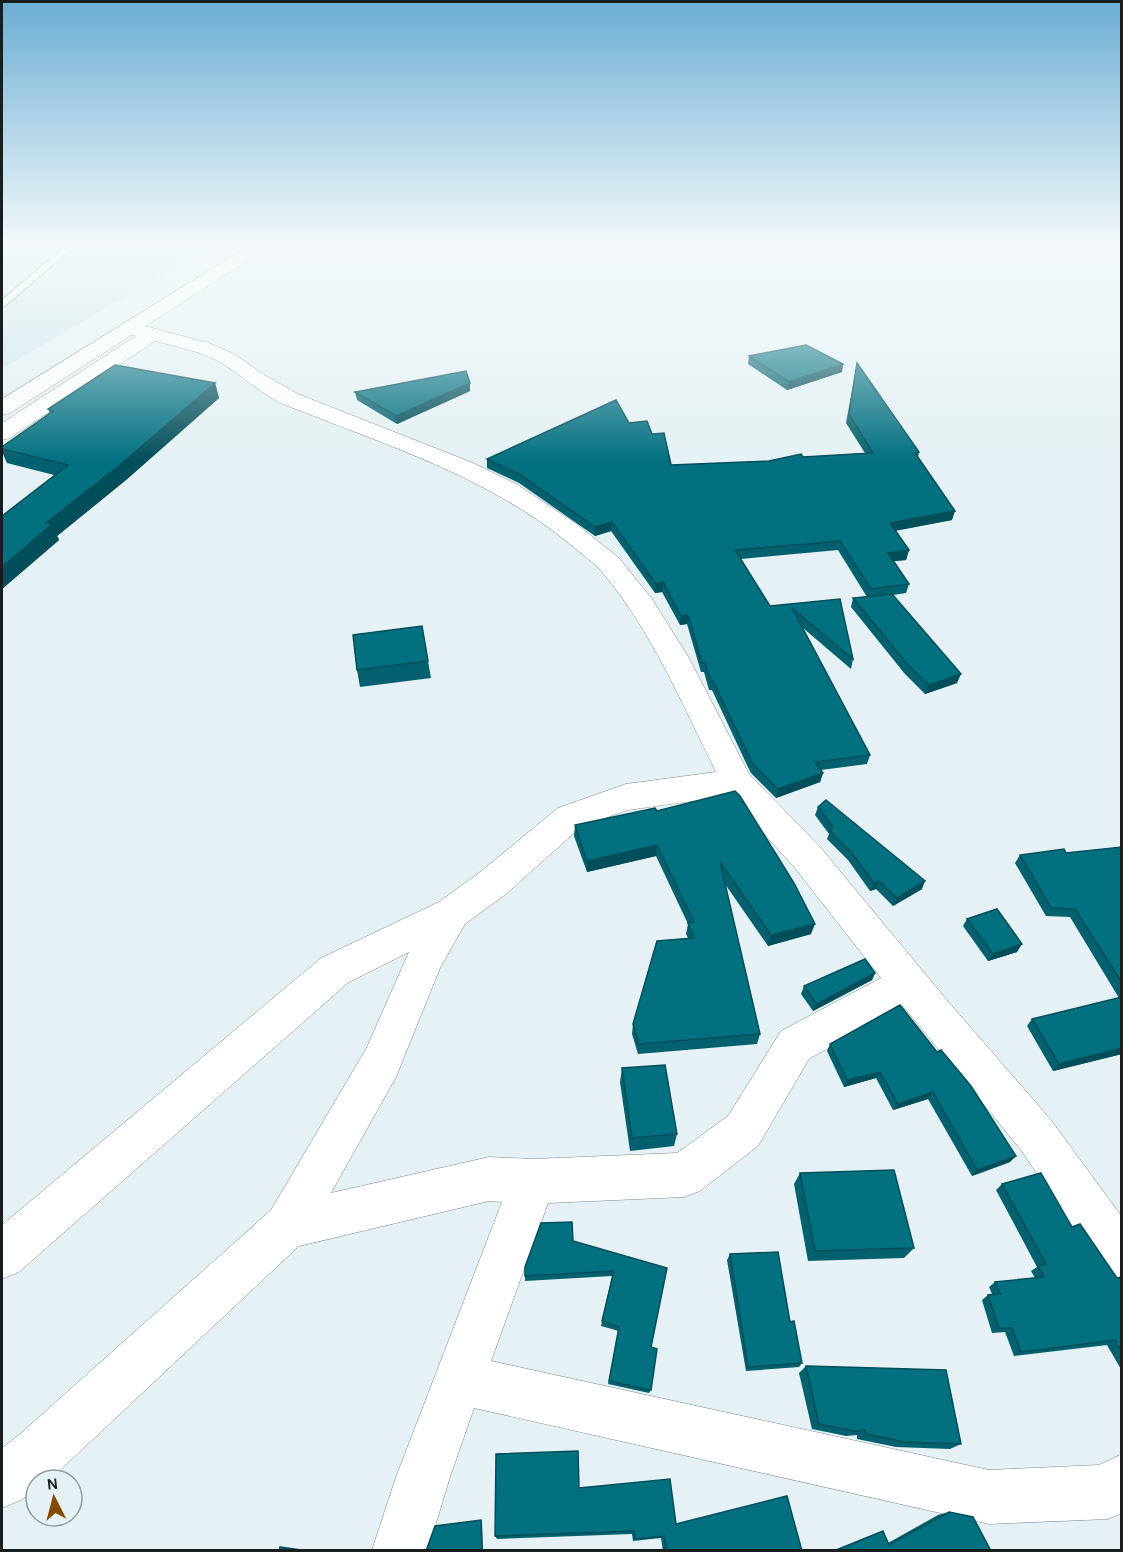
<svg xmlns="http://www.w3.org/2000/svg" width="1123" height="1552" font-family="Karla,sans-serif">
<rect width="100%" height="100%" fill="#e5f1f4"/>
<path fill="#d2e7ec" d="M 2,244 L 214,244 L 2,369 Z"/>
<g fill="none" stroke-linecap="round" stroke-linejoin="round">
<defs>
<path id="service" d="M 68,244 L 77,244 L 5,306 L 2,307 L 2,300 Z"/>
<path id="minor" d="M 129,322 L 209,343 L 234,354 L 266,376 L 298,394 L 473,463 L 518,485 L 575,523 L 619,558 L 652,599 L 689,658 L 749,774 L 820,847 L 946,999 L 1051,1120 L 1122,1217 L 1122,1280 L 1105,1274 L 1021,1150 L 903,1006 L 809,1059 L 758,1146 L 700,1191 L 684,1197 L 548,1203 L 491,1361 L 989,1470 L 1099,1465 L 1122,1454 L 1122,1513 L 1108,1519 L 989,1524 L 474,1408 L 450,1477 L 428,1550 L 372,1550 L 396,1477 L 502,1202 L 489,1201 L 299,1246 L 57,1473 L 47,1480 L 36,1480 L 36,1489 L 21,1500 L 2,1508 L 2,1448 L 19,1435 L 271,1210 L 366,1049 L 409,952 L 349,982 L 19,1272 L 2,1279 L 2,1225 L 321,958 L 439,902 L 480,872 L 558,808 L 626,784 L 716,772 C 682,704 652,631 602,572 C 594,562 581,554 571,545 C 489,477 386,445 288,406 C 262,396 243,376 220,362 C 200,351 177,347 155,341 L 10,438 L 2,440 L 2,423 L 136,336 L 122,332 L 119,328 L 122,324 ZM 730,796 L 794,867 L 881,978 L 781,1031 L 728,1116 L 677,1153 L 533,1159 L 489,1157 L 331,1193 L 396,1077 L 440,968 L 465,924 L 506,894 L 582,826 L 628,810 Z"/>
<path id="trunk" d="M 252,244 L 273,244 L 10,413 L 2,415 L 2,399 Z"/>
</defs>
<use href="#service" stroke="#7d888a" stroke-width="2"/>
<use href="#minor" stroke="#7d888a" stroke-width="1"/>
<use href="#trunk" stroke="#7d888a" stroke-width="1"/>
<use href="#service" fill="#fff" fill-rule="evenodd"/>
<use href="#minor" fill="#fff" fill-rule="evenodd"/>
<use href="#trunk" fill="#fff" fill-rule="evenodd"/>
</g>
<path fill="#03606e" d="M 749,356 L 843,364 L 842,372 L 787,390 L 748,364 Z
M 857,363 L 919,452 L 918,457 L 952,520 L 895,531 L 909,550 L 906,560 L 894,561 L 909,584 L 906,593 L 893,595 L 957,683 L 925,694 L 905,674 L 851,607 L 853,598 L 867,597 L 838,550 L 741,559 L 770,606 L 840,599 L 853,659 L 851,669 L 803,628 L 870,755 L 867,764 L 821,770 L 823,773 L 820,782 L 776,798 L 751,773 L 746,763 L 712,690 L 709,690 L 704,672 L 701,672 L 687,624 L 680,625 L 662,592 L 655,593 L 611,531 L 595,536 L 519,483 L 487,468 L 487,459 L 629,423 L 652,434 L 671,465 L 769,461 L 803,457 L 865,453 L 846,423 Z
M 215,383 L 219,398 L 126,480 L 57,536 L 59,540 L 2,589 L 54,475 L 7,463 L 2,452 L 2,447 L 50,413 L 48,409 Z
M 470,391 L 397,424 L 357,400 L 355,392 Z
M 428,661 L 431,678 L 360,687 L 357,670 Z
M 818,807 L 922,889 L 893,906 L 876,889 L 870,891 L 848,860 L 827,839 L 829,834 L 815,815 Z
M 657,811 L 811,934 L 768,946 L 725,884 L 760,1034 L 757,1044 L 638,1054 L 632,1034 L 633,1024 L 688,938 L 686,934 L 688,924 L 656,856 L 587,872 L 574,836 L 575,825 Z
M 1122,847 L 1122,1054 L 1053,1071 L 1027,1026 L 1032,1019 L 1119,998 L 1070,917 L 1046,916 L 1015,863 L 1020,855 L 1066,853 Z
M 967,919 L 1017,952 L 988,961 L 963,926 Z
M 875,973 L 872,980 L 813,1011 L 801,994 L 804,986 Z
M 900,1005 L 1010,1162 L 972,1176 L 928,1099 L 893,1110 L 876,1078 L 844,1087 L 827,1051 L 830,1044 Z
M 622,1068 L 677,1134 L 674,1146 L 630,1151 L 620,1082 Z
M 800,1173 L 914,1248 L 904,1258 L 808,1261 L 794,1184 Z
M 1002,1184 L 1072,1227 L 1117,1278 L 1122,1277 L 1122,1371 L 1107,1345 L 1014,1356 L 1005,1332 L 992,1333 L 982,1300 L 988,1295 L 992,1294 L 989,1287 L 995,1282 L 1035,1278 L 1031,1271 L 1037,1267 L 996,1190 Z
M 573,1241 L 667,1268 L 651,1347 L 651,1390 L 649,1393 L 608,1384 L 619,1331 L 601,1326 L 612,1276 L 525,1281 L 525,1276 Z
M 730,1254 L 790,1322 L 802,1363 L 799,1367 L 746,1371 L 727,1260 Z
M 806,1366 L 961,1444 L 950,1449 L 896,1447 L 857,1439 L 857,1435 L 846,1436 L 812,1429 L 799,1373 Z
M 579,1488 L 676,1524 L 802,1551 L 663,1551 L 661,1538 L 633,1541 L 632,1534 L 497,1539 L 495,1536 Z
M 949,1512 L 991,1551 L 832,1551 L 883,1531 L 888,1543 L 938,1515 Z"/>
<path fill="#024e5a" d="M 843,364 L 842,372 L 787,390 L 789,382 Z
M 215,383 L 219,398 L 126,480 L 57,536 L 59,540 L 2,589 L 2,567 L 46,523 Z
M 470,383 L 470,391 L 397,424 L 396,416 Z
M 955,511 L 952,520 L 887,532 L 890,523 Z
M 612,522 L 611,531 L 595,536 L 595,527 Z
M 909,550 L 906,560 L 885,562 L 888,553 Z
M 663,582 L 662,592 L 655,593 L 656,584 Z
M 688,615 L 687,624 L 680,625 L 681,616 Z
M 961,674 L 957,683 L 925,694 L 929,685 Z
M 823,773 L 820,782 L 776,798 L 778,789 Z
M 657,845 L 656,856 L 587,872 L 587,861 Z
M 879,881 L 876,889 L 870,891 L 874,883 Z
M 925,881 L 922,889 L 893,906 L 897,898 Z
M 815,924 L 811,934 L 768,946 L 771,935 Z
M 1022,944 L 1017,952 L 988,961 L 993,954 Z
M 875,973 L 872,980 L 813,1011 L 817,1004 Z
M 1122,1048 L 1122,1054 L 1053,1071 L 1059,1064 Z
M 880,1072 L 876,1078 L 844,1087 L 847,1080 Z
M 933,1092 L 928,1099 L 893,1110 L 898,1104 Z
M 1016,1156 L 1010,1162 L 972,1176 L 977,1170 Z
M 481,1520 L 482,1522 L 483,1551 L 482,1551 Z"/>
<path fill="#037080" stroke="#024e5a" stroke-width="1.5" d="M 806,345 L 843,364 L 789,382 L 749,356 Z
M 857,363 L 919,452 L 915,453 L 955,511 L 890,523 L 909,550 L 888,553 L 909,584 L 871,589 L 840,541 L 735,550 L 770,606 L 840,599 L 853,659 L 792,608 L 870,755 L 815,762 L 823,773 L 778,789 L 753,764 L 748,754 L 713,681 L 711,681 L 705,663 L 702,663 L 688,615 L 681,616 L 663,582 L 656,584 L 612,522 L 595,527 L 519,474 L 487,459 L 616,400 L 629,423 L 647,421 L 652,434 L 664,433 L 671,465 L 769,461 L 801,454 L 803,457 L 873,453 L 849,414 Z
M 115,365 L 215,383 L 120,465 L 46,523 L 52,524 L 2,567 L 2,516 L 68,465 L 2,449 L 2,447 L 53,411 L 48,409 Z
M 466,371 L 470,383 L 396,416 L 355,392 Z
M 892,594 L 961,674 L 929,685 L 908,665 L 853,598 Z
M 422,626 L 428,661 L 357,670 L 353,635 Z
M 735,791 L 740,796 L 794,883 L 815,924 L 771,935 L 720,862 L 760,1034 L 639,1044 L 633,1024 L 657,941 L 694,938 L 688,923 L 694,922 L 657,845 L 587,861 L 575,825 L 655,808 L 657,811 Z
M 826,800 L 925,881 L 897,898 L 879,881 L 874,883 L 851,852 L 830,831 L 833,827 L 818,807 Z
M 1122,847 L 1122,983 L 1075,909 L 1051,908 L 1020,855 L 1064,849 L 1066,853 Z
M 997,909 L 1022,944 L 993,954 L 967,919 Z
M 865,959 L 875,973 L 817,1004 L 804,986 Z
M 1122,997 L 1122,1048 L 1059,1064 L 1032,1019 Z
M 900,1005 L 937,1052 L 941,1050 L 971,1086 L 1016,1156 L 977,1170 L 933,1092 L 898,1104 L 880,1072 L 847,1080 L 830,1044 Z
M 665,1065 L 677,1134 L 632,1138 L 622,1068 Z
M 894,1170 L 914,1248 L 815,1251 L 800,1173 Z
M 1041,1173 L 1072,1227 L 1080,1224 L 1117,1278 L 1122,1277 L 1122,1352 L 1115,1340 L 1021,1352 L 1012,1328 L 999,1328 L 988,1295 L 1000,1294 L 995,1282 L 1044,1277 L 1038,1266 L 1046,1264 L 1002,1184 Z
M 572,1222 L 573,1241 L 667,1268 L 651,1347 L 657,1349 L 651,1390 L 609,1381 L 619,1327 L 602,1321 L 614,1271 L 525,1276 L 525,1267 L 541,1223 Z
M 778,1252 L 790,1322 L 794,1321 L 802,1363 L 748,1367 L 730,1254 Z
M 806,1366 L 946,1370 L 961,1444 L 905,1442 L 866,1434 L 865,1430 L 854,1431 L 819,1424 Z
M 578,1451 L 579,1488 L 670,1479 L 676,1524 L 787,1496 L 802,1551 L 667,1551 L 664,1536 L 635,1539 L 634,1531 L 495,1536 L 496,1454 Z
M 949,1512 L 973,1517 L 991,1551 L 834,1551 L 883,1531 L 889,1545 Z
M 481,1520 L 482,1551 L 426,1551 L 435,1526 Z
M 280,1547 L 308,1551 L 279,1551 Z"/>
<linearGradient id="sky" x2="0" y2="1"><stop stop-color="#6aaed4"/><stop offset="0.53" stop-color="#f3f9fa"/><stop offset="1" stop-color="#f3f9fa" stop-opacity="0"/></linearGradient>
<rect width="1123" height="461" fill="url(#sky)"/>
<rect width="1123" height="1552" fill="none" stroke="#181d1e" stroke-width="6"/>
<g transform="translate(54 1498) rotate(354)"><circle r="28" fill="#e5f1f4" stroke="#939c9e" stroke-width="1.5"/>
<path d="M0-4.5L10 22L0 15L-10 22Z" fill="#834a00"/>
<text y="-9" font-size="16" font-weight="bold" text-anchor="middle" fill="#181d1e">N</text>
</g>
</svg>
